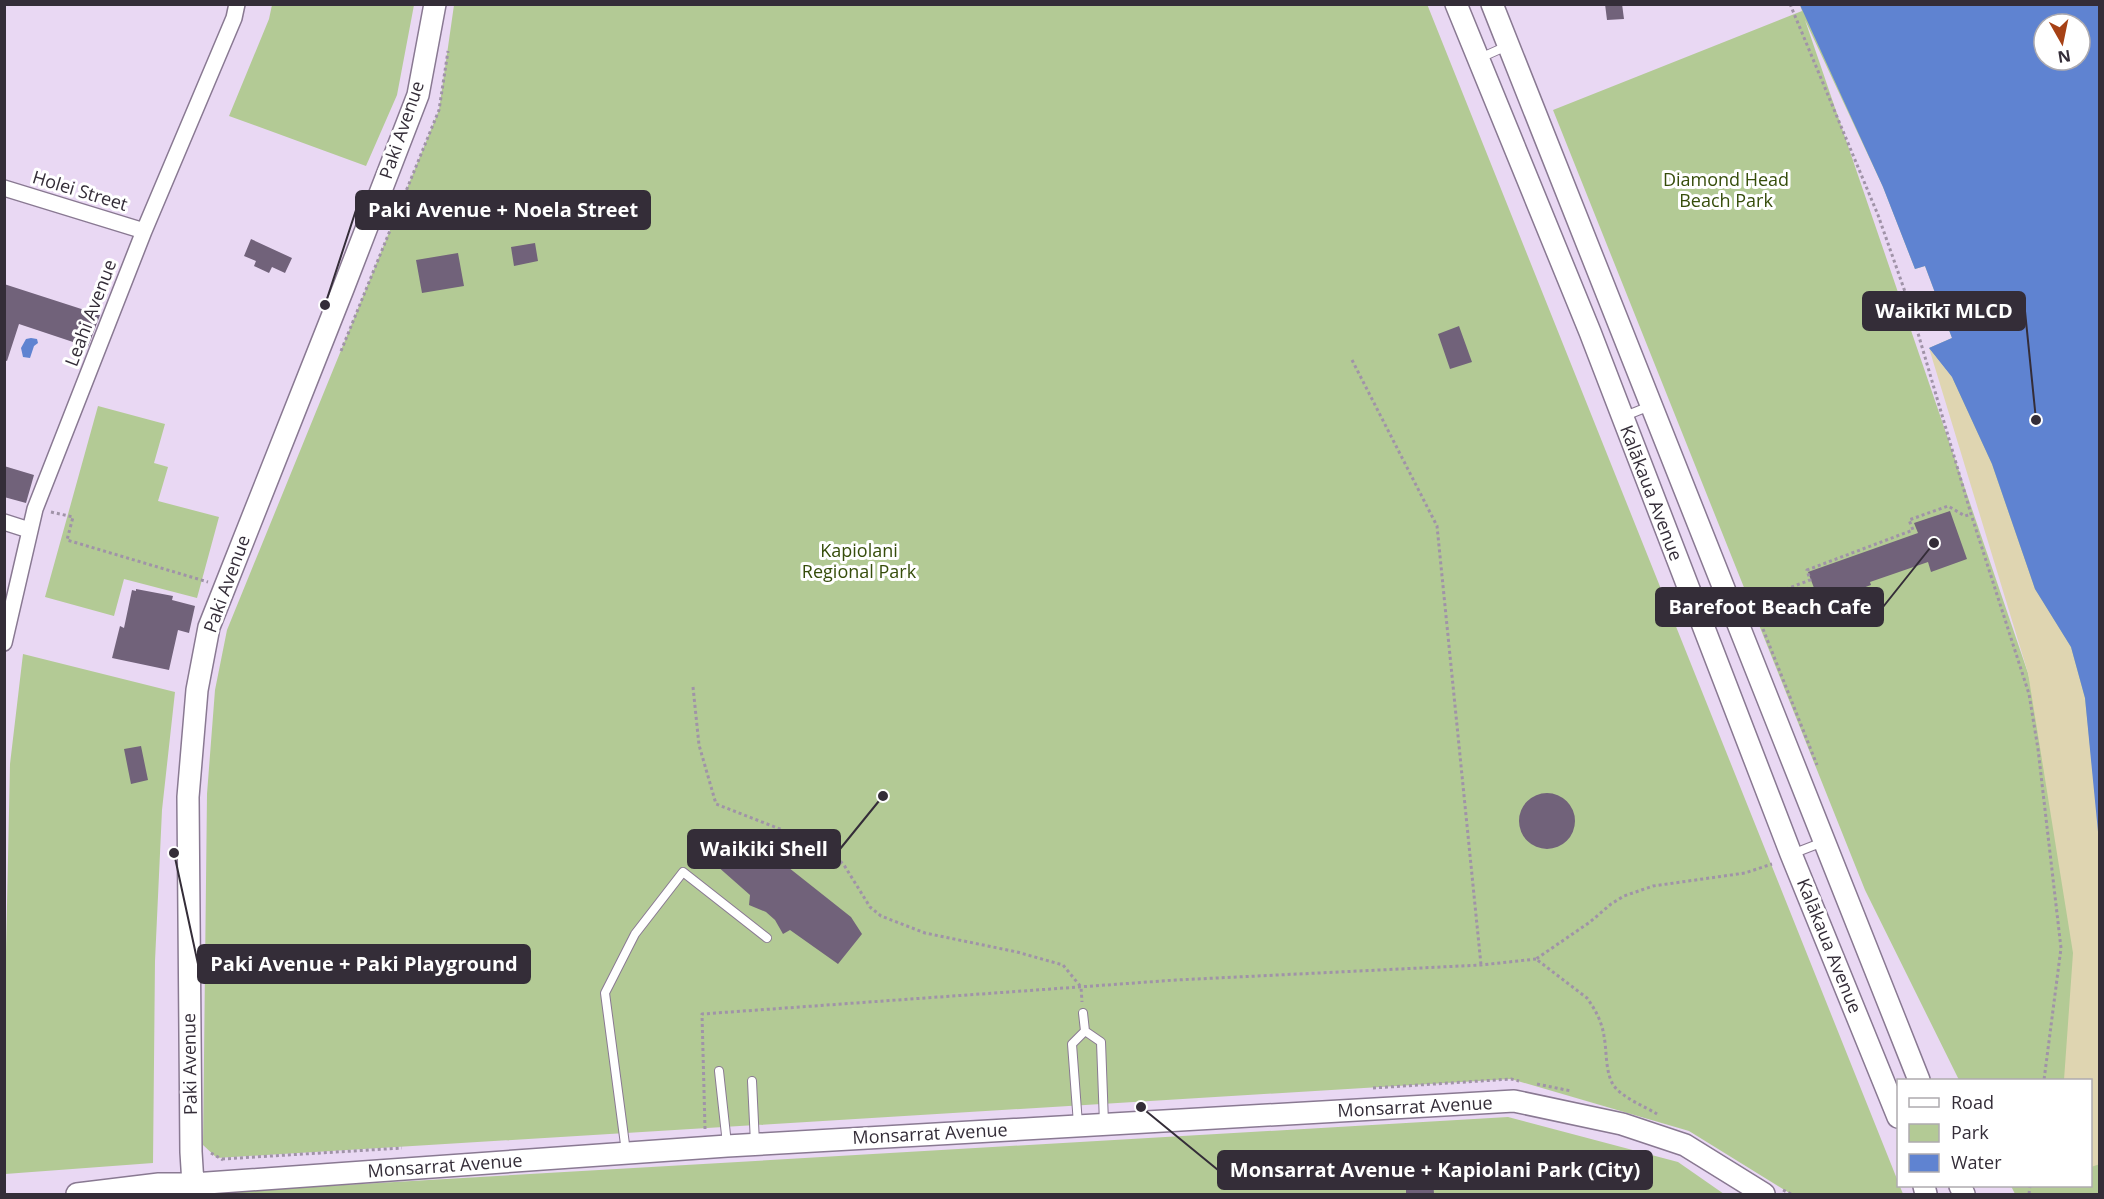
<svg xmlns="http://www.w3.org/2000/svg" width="2104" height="1199" font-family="'Open Sans',sans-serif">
<rect width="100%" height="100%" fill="#e9d8f3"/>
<path fill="#b3ca95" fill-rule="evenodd" d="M 1427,4 L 1903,1194 L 1791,1194 L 1689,1131 L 1511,1079 L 217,1158 L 203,1145 L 207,794 L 215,690 L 227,630 L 439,110 L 454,5 Z
M 272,5 L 414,5 L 397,95 L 366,166 L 229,116 L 269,19 Z
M 1800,5 L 2099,5 L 2099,842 L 1952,377 L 1929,348 L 1952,338 L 1925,266 L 1915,269 L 1883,187 L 1805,20 L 2028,673 L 2099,989 L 2099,1194 L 2015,1194 L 2011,1186 L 2090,1186 L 2090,1080 L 1959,1080 L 1865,890 L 1553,110 L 1802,11 ZM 2044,24 L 2080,24 L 2080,60 L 2044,60 Z
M 98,406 L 165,424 L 154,463 L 168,467 L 158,501 L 219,517 L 197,598 L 124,579 L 114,616 L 45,597 Z
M 23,654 L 175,692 L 162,810 L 155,961 L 153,1163 L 5,1174 L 5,998 L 10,764 Z
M 1508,1117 L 1678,1162 L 1724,1194 L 223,1194 L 223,1192 Z"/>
<path fill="#dfd5b1" d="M 1929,348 L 1952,377 L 1992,464 L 2035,589 L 2071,647 L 2085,698 L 2100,842 L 2100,1164 L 2091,1167 L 2090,1080 L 2064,1080 L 2073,953 L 2028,673 Z"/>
<path fill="#5f83d1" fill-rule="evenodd" d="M 1800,5 L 2099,5 L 2099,842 L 2085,698 L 2071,647 L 2035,589 L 1992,464 L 1952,377 L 1929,348 L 1952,338 L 1925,266 L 1915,269 L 1883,187 ZM 2044,24 L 2080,24 L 2080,60 L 2044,60 Z
M 31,338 L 37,339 L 38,343 L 34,346 L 30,358 L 23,357 L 21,348 L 26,339 Z"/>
<path fill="#71627a" d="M 1605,4 L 1622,4 L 1624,19 L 1607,20 Z
M 251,239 L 292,258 L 285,273 L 272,267 L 269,273 L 254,266 L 256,261 L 244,256 Z
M 535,243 L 538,261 L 514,266 L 511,247 Z
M 458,253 L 464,286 L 422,293 L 416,260 Z
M 4,284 L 100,315 L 88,347 L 19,324 L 7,361 L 4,360 Z
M 1459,326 L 1472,362 L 1450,369 L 1438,334 Z
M 4,466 L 34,475 L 26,503 L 4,497 Z
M 1950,511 L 1967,559 L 1931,572 L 1928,562 L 1870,582 L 1871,585 L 1820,604 L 1808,572 L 1918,533 L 1914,523 Z
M 136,589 L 173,596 L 172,600 L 195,606 L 189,633 L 178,630 L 169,670 L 112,658 L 120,626 L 124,628 L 132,590 L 136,591 Z
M 141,746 L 148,780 L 131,784 L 124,749 Z
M1519 821a28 28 0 1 1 56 0a28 28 0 1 1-56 0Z
M 724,830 L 745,833 L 851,917 L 862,934 L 838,964 L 790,930 L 783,934 L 775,920 L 766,912 L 749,905 L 750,895 L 708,858 Z
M 1433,1178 L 1434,1194 L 1406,1194 L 1406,1179 Z"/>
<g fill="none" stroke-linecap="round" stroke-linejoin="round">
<defs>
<path id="lane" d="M 1480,58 L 1507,46
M 1625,416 L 1650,406
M 1792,854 L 1823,842
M 1085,1031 L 1101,1042 L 1104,1123
M 719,1071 L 727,1144
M 752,1081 L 755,1143
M 1078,1124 L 1072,1044 L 1085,1031 L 1083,1013
M 626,1152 L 605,993 L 635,934 L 683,872 L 767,938"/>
<path id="street" d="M 4,188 L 144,231
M 4,522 L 29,530
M 4,643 L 35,509 L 144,231 L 234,18 L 237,4"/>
<path id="secondary" d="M 1456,4 L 1590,332 L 1791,854 L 1898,1117
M 1492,4 L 1919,1080
M 1924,1186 L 1926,1194
M 1960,1186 L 1964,1194
M 77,1194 L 159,1184 L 193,1184 L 727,1146 L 1514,1101 L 1622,1124 L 1685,1145 L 1764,1194
M 196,1194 L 193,1184 L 191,1152 L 188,797 L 197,690 L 209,627 L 343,289 L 418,95 L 435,4"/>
</defs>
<use href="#lane" stroke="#897992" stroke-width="10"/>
<use href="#street" stroke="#897992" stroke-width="18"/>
<use href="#secondary" stroke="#897992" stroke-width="24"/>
<path stroke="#a093a8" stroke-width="3" stroke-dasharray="3 3" stroke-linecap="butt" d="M 1790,4 L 1878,215 L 1910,306 L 1971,514 L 2029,694 L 2038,749 L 2061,948 L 2044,1080
M 341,351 L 439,110 L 448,51
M 1352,360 L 1437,526 L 1481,965
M 51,512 L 73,517 L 67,540 L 208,582
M 1752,602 L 1810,580 L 1807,570 L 1913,530 L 1909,520 L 1948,506 L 1965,516 L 1971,514
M 1763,629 L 1817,765
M 693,687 L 699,745 L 716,804 L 826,847 L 844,865 L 870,907 L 881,916 L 925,933 L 1017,952 L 1063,965 L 1081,987 L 1082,1002
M 1537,1084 L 1571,1091
M 1373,1088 L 1511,1079 L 1519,1081
M 1657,1114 C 1644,1106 1623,1098 1614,1086 C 1605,1073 1607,1051 1604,1036 C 1602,1022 1595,1009 1587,998 L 1536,959 L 1590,922 L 1611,904 L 1624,896 L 1653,886 L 1745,873 L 1772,864
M 705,1129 L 702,1014 L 1176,980 L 1481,965 L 1536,959
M 211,1153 L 223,1160
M 222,1159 L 402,1148
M 1783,1190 L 1791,1194
M 2029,1194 L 2030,1186"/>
<use href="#lane" stroke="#fff" stroke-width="8"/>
<use href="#street" stroke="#fff" stroke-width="15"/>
<use href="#secondary" stroke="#fff" stroke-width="21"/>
</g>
<g text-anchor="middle" stroke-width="6" stroke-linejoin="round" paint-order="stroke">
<g font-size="18" fill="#342d38" stroke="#fff">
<text transform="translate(402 130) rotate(-71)" y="6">Paki Avenue</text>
<text transform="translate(80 191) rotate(17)" y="6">Holei Street</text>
<text transform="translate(91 313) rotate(-69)" y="6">Leahi Avenue</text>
<text transform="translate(1651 493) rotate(69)" y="6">Kalākaua Avenue</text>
<text transform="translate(227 584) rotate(-70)" y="6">Paki Avenue</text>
<text transform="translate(1829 946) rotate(68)" y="6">Kalākaua Avenue</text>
<text transform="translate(190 1064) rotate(-91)" y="6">Paki Avenue</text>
<text transform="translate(1415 1107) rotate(-3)" y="6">Monsarrat Avenue</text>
<text transform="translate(930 1134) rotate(-3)" y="6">Monsarrat Avenue</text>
<text transform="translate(445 1166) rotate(-4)" y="6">Monsarrat Avenue</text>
</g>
<g font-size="18" fill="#364d0b" stroke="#fff">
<text x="1726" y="186">Diamond Head<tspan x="1726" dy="21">Beach Park</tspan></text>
<text x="859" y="557">Kapiolani<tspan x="859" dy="21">Regional Park</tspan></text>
</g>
</g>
<path fill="none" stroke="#342d38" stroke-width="2" d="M325 305L356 210M2036 420L2025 311M1934 543L1883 607M883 796L840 849M174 853L198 964M1141 1107L1218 1170"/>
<g fill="#342d38" stroke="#fff" stroke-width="2">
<circle cx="325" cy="305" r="6"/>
<circle cx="2036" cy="420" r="6"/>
<circle cx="1934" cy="543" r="6"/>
<circle cx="883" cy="796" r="6"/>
<circle cx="174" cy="853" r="6"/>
<circle cx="1141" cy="1107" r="6"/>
</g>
<g fill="#342d38" stroke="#342d38" stroke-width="2">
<rect x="356" y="191" width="294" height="38" rx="6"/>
<rect x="1863" y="292" width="162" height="38" rx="6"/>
<rect x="1656" y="588" width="227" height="38" rx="6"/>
<rect x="688" y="830" width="152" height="38" rx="6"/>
<rect x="198" y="945" width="332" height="38" rx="6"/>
<rect x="1218" y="1151" width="434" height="38" rx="6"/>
</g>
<g font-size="20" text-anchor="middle" font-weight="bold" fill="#fff">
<text x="503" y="217">Paki Avenue + Noela Street</text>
<text x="1944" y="318">Waikīkī MLCD</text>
<text x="1770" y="614">Barefoot Beach Cafe</text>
<text x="764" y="856">Waikiki Shell</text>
<text x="364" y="971">Paki Avenue + Paki Playground</text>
<text x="1435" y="1177">Monsarrat Avenue + Kapiolani Park (City)</text>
</g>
<rect width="2104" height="1199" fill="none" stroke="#342d38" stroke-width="12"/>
<rect x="1897" y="1079" width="195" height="108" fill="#ffffff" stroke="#aeabaf" stroke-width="1.5"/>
<rect x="1909" y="1098" width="30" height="9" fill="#ffffff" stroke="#aeabaf" stroke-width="1.5"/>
<text x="1951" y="1109" font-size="18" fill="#342d38">Road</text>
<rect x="1909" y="1124" width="30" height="18" fill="#b3ca95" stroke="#aeabaf" stroke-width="1.5"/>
<text x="1951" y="1139" font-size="18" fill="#342d38">Park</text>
<rect x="1909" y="1154" width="30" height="18" fill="#5f83d1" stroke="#aeabaf" stroke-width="1.5"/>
<text x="1951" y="1169" font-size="18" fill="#342d38">Water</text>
<g transform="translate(2062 42) rotate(171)"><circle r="28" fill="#ffffff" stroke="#aeabaf" stroke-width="1.5"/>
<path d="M0-4.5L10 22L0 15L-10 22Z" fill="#a64115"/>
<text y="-9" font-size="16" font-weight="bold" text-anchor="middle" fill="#342d38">N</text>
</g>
</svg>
